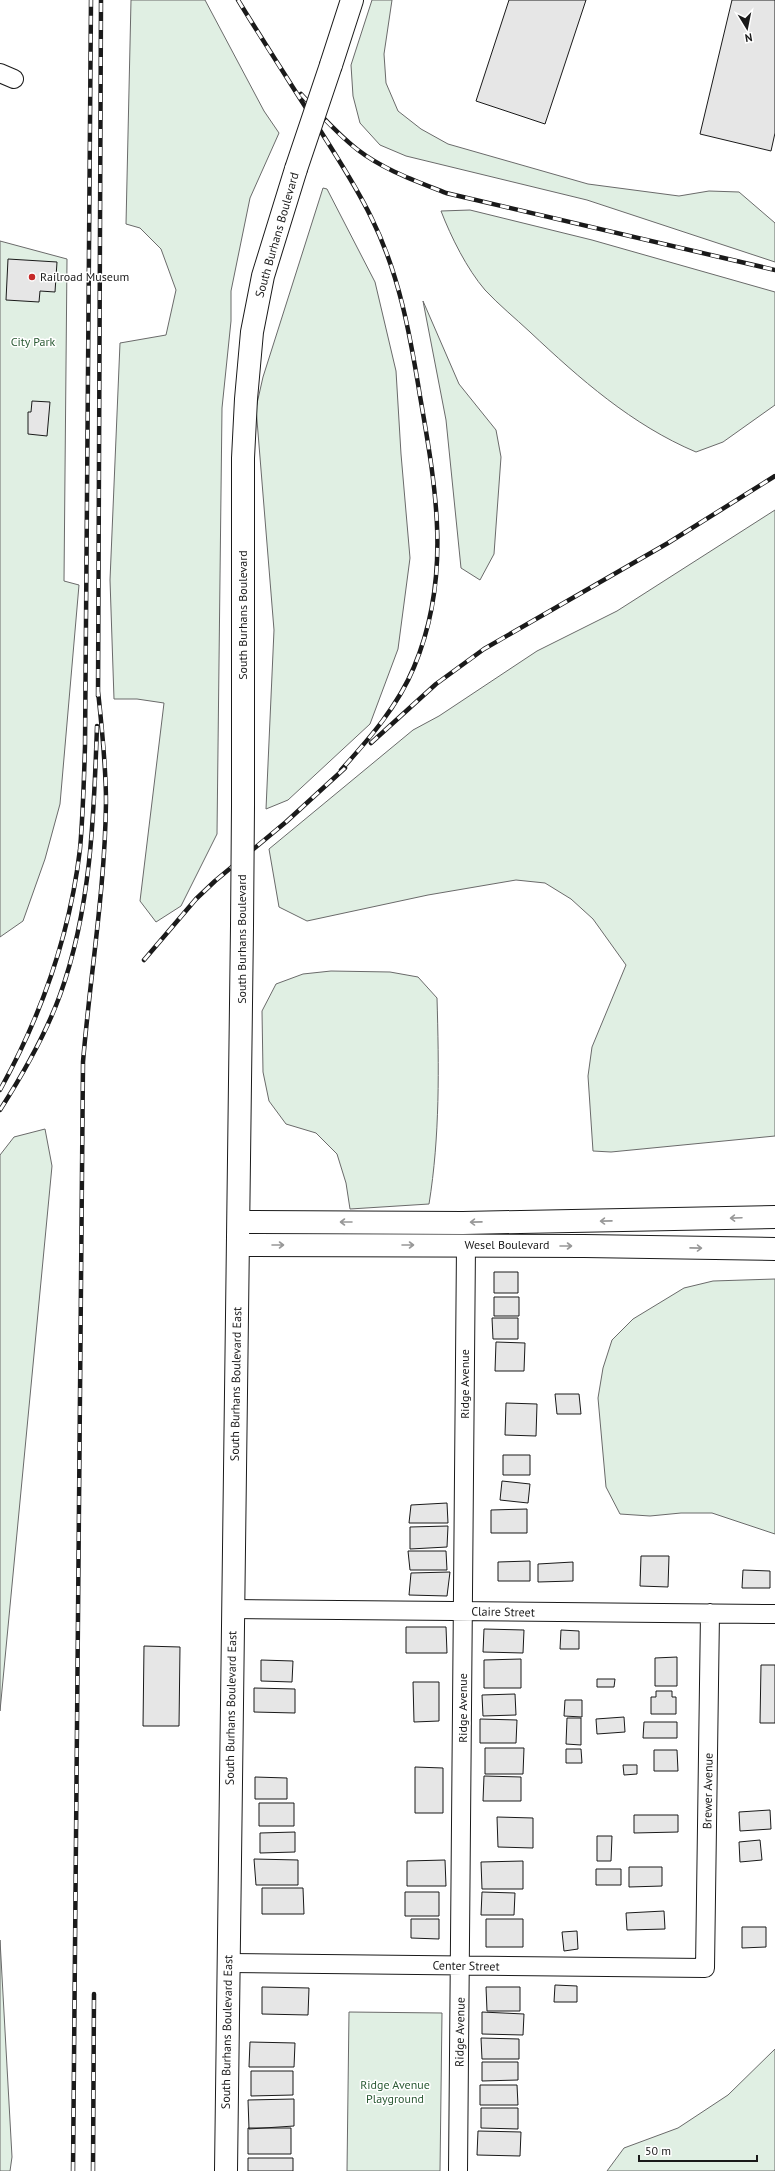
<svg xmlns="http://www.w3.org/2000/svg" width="775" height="2171" font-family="'PT Sans',sans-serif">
<rect width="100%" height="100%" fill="#fff"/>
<path fill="#e0efe3" stroke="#6a6a6a" d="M 131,0 L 205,0 L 264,111 L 279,133 L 250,198 L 231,291 L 231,321 L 222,408 L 217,834 L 181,906 L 156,922 L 140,901 L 164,703 L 137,699 L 114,699 L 110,580 L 120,343 L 166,335 L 176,290 L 161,249 L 140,228 L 126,224 Z
M 372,0 L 392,0 L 384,54 L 386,83 L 398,111 L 421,129 L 448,144 L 588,184 L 679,196 L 709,191 L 739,192 L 775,223 L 775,262 L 587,200 L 406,156 L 380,145 L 360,123 L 353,96 L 351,65 Z
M 323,188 L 327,189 L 375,282 L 396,371 L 401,454 L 410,558 L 398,649 L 370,724 L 288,800 L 266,809 L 274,630 L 256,408 L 263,377 Z
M 470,210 L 592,240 L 775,292 L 775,405 L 723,442 L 696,452 C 632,425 580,379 530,332 C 515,318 499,305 485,290 C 467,269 451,237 441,211 Z
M 0,241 L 67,259 L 64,581 L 79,585 L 60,804 L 45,859 L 23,921 L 0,937 Z
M 423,301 L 459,384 L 496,430 L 501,457 L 494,554 L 480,580 L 461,568 L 446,420 Z
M 775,510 L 775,1136 L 611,1152 L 593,1151 L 588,1076 L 592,1047 L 626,965 L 593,919 L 571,899 L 545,883 L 516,880 L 428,895 L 307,921 L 279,907 L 269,849 L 413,730 L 439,716 L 537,651 L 617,611 Z
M 331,971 L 390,972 L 418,977 L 437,998 C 439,1067 440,1136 429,1204 L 350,1209 L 346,1183 L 337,1154 L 316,1133 L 286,1124 L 269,1101 L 263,1072 L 262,1011 L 276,984 L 303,974 Z
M 45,1129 L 52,1166 L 0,1711 L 0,1155 L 14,1137 Z
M 775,1279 L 775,1534 L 712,1513 L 681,1513 L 650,1516 L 620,1514 L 606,1487 L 598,1398 L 603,1368 L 612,1340 L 633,1319 L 684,1288 L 713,1281 Z
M 0,1940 L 12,2157 L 10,2171 L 0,2171 Z
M 349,2012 L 442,2013 L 440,2171 L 347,2171 Z
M 775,2049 L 775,2171 L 607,2171 L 624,2148 L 678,2128 L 728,2095 Z"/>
<path fill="#e6e6e6" stroke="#1a1a1a" d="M 509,0 L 586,0 L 545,124 L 476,101 Z
M 732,0 L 775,0 L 775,133 L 771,151 L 700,134 Z
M 8,259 L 57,262 L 55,292 L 40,291 L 39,302 L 6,300 Z
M 32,401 L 50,402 L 47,436 L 28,434 L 28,412 L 31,412 Z
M 494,1272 L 518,1272 L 518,1293 L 494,1293 Z
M 494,1297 L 519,1297 L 519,1316 L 494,1316 Z
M 492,1318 L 518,1318 L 518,1339 L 493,1339 Z
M 496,1342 L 525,1343 L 524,1371 L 495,1371 Z
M 555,1394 L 579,1394 L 581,1414 L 557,1414 Z
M 506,1403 L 537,1404 L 536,1436 L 505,1435 Z
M 503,1455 L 530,1455 L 530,1475 L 503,1475 Z
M 502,1481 L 530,1484 L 528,1503 L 500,1500 Z
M 447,1503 L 448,1523 L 409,1523 L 411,1505 Z
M 527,1509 L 527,1533 L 491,1533 L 491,1510 Z
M 448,1526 L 447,1547 L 410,1549 L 410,1527 Z
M 408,1551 L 446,1551 L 447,1570 L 410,1570 Z
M 641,1556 L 669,1556 L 668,1587 L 640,1586 Z
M 530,1561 L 530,1581 L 498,1581 L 498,1562 Z
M 573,1562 L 573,1581 L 538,1582 L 538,1564 Z
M 743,1570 L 770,1571 L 770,1588 L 742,1588 Z
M 450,1572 L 447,1596 L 409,1595 L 411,1573 Z
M 406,1627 L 446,1627 L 447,1653 L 406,1653 Z
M 484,1629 L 524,1630 L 523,1653 L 483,1652 Z
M 561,1630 L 579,1631 L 579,1649 L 560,1649 Z
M 144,1646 L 180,1647 L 179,1726 L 143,1726 Z
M 677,1657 L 677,1686 L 655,1686 L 655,1658 Z
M 521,1659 L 521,1688 L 484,1688 L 484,1660 Z
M 261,1660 L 293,1661 L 292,1682 L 261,1681 Z
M 761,1665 L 775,1665 L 775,1723 L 760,1723 Z
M 597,1679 L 615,1679 L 614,1687 L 597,1687 Z
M 413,1682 L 439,1682 L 439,1721 L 414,1722 Z
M 254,1688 L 295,1689 L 295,1713 L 254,1712 Z
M 656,1691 L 672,1691 L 672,1697 L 676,1697 L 676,1714 L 651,1714 L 651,1697 L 656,1697 Z
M 515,1694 L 516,1715 L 483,1716 L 482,1695 Z
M 565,1700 L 582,1700 L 582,1717 L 564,1716 Z
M 624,1717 L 625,1732 L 597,1734 L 596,1719 Z
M 567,1718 L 581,1718 L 581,1745 L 566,1744 Z
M 480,1719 L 517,1720 L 516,1743 L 480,1743 Z
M 644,1722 L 677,1722 L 677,1738 L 643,1738 Z
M 485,1748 L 524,1748 L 523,1774 L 485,1774 Z
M 566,1749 L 581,1749 L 582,1763 L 566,1763 Z
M 654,1750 L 677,1750 L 678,1771 L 654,1771 Z
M 623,1765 L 637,1765 L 637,1774 L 624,1775 Z
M 415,1767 L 443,1768 L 443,1813 L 415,1813 Z
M 484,1776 L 521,1777 L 521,1801 L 483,1801 Z
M 255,1777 L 287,1778 L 287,1799 L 255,1799 Z
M 259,1803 L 294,1803 L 294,1826 L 259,1826 Z
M 770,1810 L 771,1829 L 740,1831 L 739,1812 Z
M 634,1815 L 678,1815 L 678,1832 L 634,1833 Z
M 497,1817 L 533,1818 L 533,1848 L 498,1847 Z
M 295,1832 L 295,1852 L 260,1853 L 260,1833 Z
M 597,1836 L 612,1836 L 611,1861 L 597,1861 Z
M 760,1840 L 762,1860 L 740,1862 L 739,1842 Z
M 254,1859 L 298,1860 L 298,1885 L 256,1885 Z
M 445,1860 L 446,1886 L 407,1886 L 407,1861 Z
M 523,1861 L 523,1889 L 482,1889 L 481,1862 Z
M 629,1867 L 662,1867 L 662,1886 L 629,1887 Z
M 596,1869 L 621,1869 L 621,1885 L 596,1885 Z
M 262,1888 L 303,1888 L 304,1914 L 262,1914 Z
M 405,1892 L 439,1892 L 439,1916 L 405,1916 Z
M 482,1892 L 515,1893 L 514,1915 L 481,1915 Z
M 664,1911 L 665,1929 L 627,1930 L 626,1913 Z
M 411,1919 L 439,1919 L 439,1939 L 411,1938 Z
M 486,1919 L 523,1919 L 523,1947 L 486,1947 Z
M 742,1927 L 766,1927 L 766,1947 L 742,1948 Z
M 577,1931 L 578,1949 L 564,1951 L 562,1932 Z
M 555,1985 L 577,1986 L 577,2002 L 554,2002 Z
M 262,1987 L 309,1988 L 308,2015 L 262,2014 Z
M 486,1987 L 520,1987 L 520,2011 L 487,2011 Z
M 482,2012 L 524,2014 L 523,2035 L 482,2034 Z
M 481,2038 L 519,2039 L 519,2059 L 482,2059 Z
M 250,2042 L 295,2043 L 294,2067 L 249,2067 Z
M 482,2062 L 518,2062 L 518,2080 L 482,2081 Z
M 251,2071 L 293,2071 L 293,2095 L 251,2096 Z
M 480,2085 L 517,2085 L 518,2105 L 480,2105 Z
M 294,2099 L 294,2126 L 249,2129 L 248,2100 Z
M 481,2108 L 518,2108 L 518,2129 L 481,2128 Z
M 248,2128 L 291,2128 L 291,2154 L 248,2154 Z
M 478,2131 L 521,2132 L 520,2156 L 477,2155 Z
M 248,2158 L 293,2158 L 293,2171 L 248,2171 Z"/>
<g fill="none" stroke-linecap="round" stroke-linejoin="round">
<defs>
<path id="minor" d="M 0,73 L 14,79
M 232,1609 L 775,1614
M 228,1963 L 705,1968 L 710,1613
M 458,2171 L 466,1245"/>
<path id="major" d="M 331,65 L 352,0
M 243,806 L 243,458 L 246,399 L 252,332 L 263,276 L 296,169
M 240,1222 L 463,1223 L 775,1217
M 239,1245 L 584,1246 L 775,1249
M 226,2171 L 242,926"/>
</defs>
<use href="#minor" stroke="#1a1a1a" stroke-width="20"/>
<use href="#major" stroke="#1a1a1a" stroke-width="24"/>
<use href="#minor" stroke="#fff" stroke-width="18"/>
<use href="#major" stroke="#fff" stroke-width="22"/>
<defs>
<path id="rail" d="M 238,0 C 263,41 289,81 315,122 C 334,153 355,184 371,217 C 399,273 410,334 420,396 C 436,488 452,577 414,667 C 398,706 369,739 341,770
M 301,94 C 319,113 337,134 358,150 C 384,170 416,181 446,193 L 775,270
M 98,696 L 101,0
M 371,743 L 436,684 L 484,649 L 668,543 L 775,476
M 144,960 L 196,899 L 215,881 L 286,822 L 345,768
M 0,1090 C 41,1016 70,934 80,849 C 83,815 84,780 85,746 L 91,0
M 0,1110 C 23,1074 45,1036 60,995 C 91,909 94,816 97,726
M 73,2171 L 83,1062 C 90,976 105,890 106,802 C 106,765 102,728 98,691
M 93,2171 L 94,1994"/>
</defs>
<use href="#rail" stroke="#1a1a1a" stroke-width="4.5"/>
<use href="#rail" stroke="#fff" stroke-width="3" stroke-dasharray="9" stroke-linecap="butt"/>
<defs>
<path id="major-bridge" d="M 296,169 L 331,65
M 242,926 L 243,806"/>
</defs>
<use href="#major-bridge" stroke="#1a1a1a" stroke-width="24" stroke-linecap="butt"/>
<use href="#major-bridge" stroke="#fff" stroke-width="22"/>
</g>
<defs><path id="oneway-shaft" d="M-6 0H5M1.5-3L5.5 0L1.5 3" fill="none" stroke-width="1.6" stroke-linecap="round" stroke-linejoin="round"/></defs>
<g stroke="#989898">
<use href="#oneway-shaft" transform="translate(736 1218) rotate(178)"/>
<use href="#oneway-shaft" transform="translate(606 1221) rotate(179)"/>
<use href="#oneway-shaft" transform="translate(346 1222) rotate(-180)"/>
<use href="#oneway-shaft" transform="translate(476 1222) rotate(179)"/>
<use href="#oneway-shaft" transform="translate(278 1245)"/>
<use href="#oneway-shaft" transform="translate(408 1245)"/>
<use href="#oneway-shaft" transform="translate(566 1246)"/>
<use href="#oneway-shaft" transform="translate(696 1248) rotate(1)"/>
</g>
<circle fill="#c62828" stroke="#fff" stroke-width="1.5" cx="32" cy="277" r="4"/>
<g text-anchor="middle" stroke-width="3" stroke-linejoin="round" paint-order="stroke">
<g font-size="12" fill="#1a1a1a" stroke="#fff">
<text transform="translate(277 235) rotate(-74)" y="4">South Burhans Boulevard</text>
<text transform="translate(243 615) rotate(-90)" y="4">South Burhans Boulevard</text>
<text transform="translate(242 939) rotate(-90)" y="4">South Burhans Boulevard</text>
<text x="507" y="1249">Wesel Boulevard</text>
<text transform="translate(236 1384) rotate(-89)" y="4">South Burhans Boulevard East</text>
<text transform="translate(465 1384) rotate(-90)" y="4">Ridge Avenue</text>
<text transform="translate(503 1612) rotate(1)" y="4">Claire Street</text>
<text transform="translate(231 1708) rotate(-89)" y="4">South Burhans Boulevard East</text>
<text transform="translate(463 1708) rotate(-90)" y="4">Ridge Avenue</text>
<text transform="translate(708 1791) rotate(-89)" y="4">Brewer Avenue</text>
<text transform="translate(466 1966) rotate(1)" y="4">Center Street</text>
<text transform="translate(227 2032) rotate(-89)" y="4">South Burhans Boulevard East</text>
<text transform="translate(460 2032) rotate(-89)" y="4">Ridge Avenue</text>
</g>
<g font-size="12" fill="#1a1a1a" stroke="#fff" text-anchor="start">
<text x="40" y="281">Railroad Museum</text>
</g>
<g font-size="12" fill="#2b5a34" stroke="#fff">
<text x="33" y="346">City Park</text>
<text x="395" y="2089">Ridge Avenue<tspan x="395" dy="14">Playground</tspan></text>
</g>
</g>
<g transform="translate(747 28) rotate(170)" stroke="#ffffff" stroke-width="3" paint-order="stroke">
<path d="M0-3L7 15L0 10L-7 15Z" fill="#1a1a1a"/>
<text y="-6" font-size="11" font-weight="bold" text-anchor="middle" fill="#1a1a1a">N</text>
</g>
<path d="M639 2155v6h118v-6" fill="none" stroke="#1a1a1a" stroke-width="2"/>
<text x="645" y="2155" font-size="12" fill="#1a1a1a" stroke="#ffffff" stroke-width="3" paint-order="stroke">50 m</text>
</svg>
